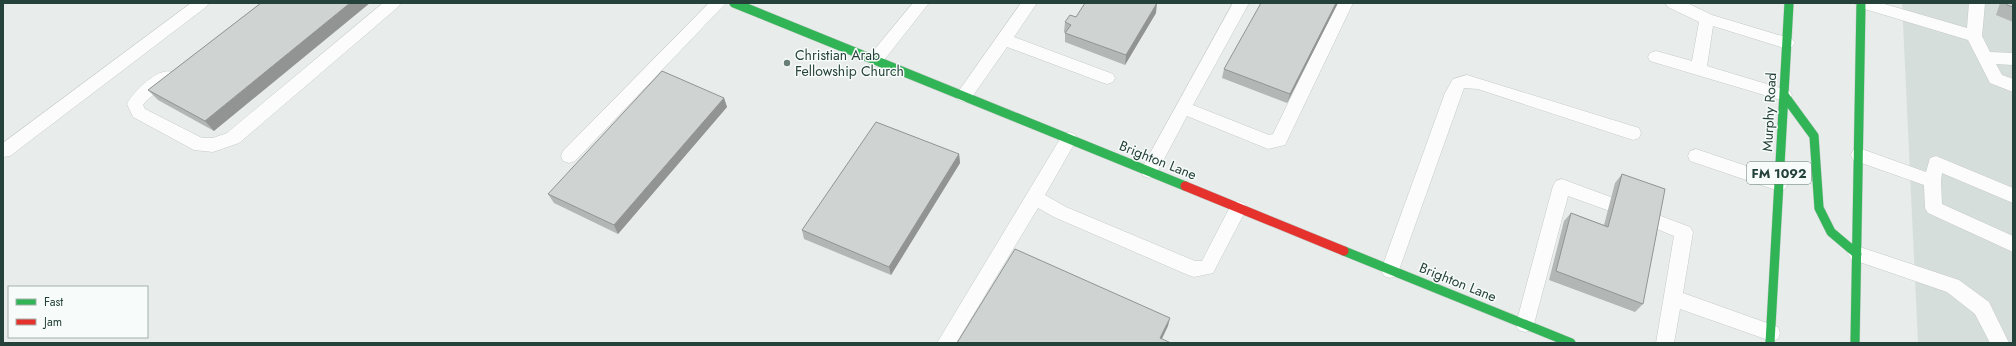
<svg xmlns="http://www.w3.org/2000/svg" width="2016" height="346" font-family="Jost,sans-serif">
<rect width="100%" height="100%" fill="#e8edeb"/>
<path fill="#d6dedb" d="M 1902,3 L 2013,3 L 2013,343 L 1918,343 Z"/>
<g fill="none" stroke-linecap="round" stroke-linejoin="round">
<defs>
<path id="lane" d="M 191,3 L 209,3 L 206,7 L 10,156 L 3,157 L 3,143 Z
M 383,3 L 401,3 L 398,7 L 239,143 L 213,152 L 194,150 L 133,117 L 127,104 C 133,92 158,67 172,72 L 174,76 L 172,80 L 146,101 L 143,105 L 145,109 L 202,138 L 213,138 L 227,133 Z
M 709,3 L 726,3 L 575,161 L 569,163 L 563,161 L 561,156 L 563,151 Z
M 913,3 L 929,3 L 881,64 L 875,66 L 869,64 L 867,60 L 869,56 Z
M 1021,3 L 1037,3 L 1014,37 L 1113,74 L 1115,78 L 1113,82 L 1107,84 L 1101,82 L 1007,47 L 970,100 L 964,102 L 958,100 L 956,96 L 958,92 Z
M 1233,3 L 1249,3 L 1193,105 L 1269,135 L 1273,134 L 1337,3 L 1353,3 L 1285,145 L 1268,149 L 1187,116 L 1155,176 L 1149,178 L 1143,176 L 1141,171 L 1143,166 Z
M 1665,3 L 1687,3 L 1712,15 L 1792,39 L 1795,43 L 1792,47 L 1787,49 L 1713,26 L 1707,66 L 1790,91 L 1792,95 L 1790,99 L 1784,101 L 1650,61 L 1648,57 L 1650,53 L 1656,51 L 1692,61 L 1699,22 L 1668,7 Z
M 1855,3 L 1881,3 L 1967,28 L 1969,3 L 1985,3 L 1982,36 L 1990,52 L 2013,53 L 2013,65 L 1996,64 L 2002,75 L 2013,79 L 2013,92 L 1990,83 L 1968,40 L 1858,7 Z
M 1467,75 L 1639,128 L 1641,133 L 1639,138 L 1633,140 L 1478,89 L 1464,88 L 1399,270 L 1396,276 L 1390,278 L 1384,276 L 1381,270 L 1445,93 L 1453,79 Z
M 1069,132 L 1075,134 L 1077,139 L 1045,195 L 1066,207 L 1195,261 L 1202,261 L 1232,203 L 1238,201 L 1244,203 L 1247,208 L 1213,273 L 1194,277 L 1188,275 L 1054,217 L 1038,208 L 956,343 L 937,343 L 1063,134 Z
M 1859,148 L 1926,172 L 1930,158 L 1936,156 L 2013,188 L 2013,203 L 1942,173 L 1941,181 L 1942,204 L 2013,236 L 2013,252 L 1928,213 L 1925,208 L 1924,185 L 1853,160 L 1851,155 L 1853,150 Z
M 1696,149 L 1785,179 L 1788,184 L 1785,189 L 1779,191 L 1690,161 L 1688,156 L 1690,151 Z
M 1562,179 L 1616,199 L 1619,204 L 1616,209 L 1610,211 L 1568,196 L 1534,324 L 1532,330 L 1525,332 L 1518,330 L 1516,324 L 1553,186 L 1556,181 Z
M 1653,213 L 1690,227 L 1693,232 L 1683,293 L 1778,327 L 1780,333 L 1778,339 L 1771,341 L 1680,309 L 1674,343 L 1656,343 L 1674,236 L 1647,225 L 1644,220 L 1647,215 Z
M 1857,246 L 1959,280 L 1989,302 L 2009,343 L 1990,343 L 1975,314 L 1947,292 L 1851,259 L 1848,254 L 1851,249 Z"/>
<path id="fast" d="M 734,3 L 1185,186
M 1784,95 L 1814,136 L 1819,208 L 1831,232 L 1857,254
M 1344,251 L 1571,343
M 1770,343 L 1789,3
M 1855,343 L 1861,3"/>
<path id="jam" d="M 1185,186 L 1344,251"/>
</defs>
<use href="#lane" stroke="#c5cac8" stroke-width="1"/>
<use href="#fast" stroke="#c3cbc8" stroke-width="10"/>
<use href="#jam" stroke="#c3cbc8" stroke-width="10"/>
<use href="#lane" fill="#fcfcfc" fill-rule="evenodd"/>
<use href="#fast" stroke="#30b455" stroke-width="9"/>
<use href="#jam" stroke="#e5322d" stroke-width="9"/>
</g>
<path fill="#b2b6b5" d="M 261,3 L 214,131 L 158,100 L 148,90 Z
M 1338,3 L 1287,103 L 1222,78 L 1224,69 Z
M 2000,3 L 2013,3 L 2013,22 L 1996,15 Z
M 1156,13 L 1125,65 L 1065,42 L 1065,33 L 1064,32 L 1065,22 L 1076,17 Z
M 724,98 L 727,107 L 618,234 L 554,203 L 548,194 Z
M 959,154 L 960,163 L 891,275 L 804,239 L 802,230 Z
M 1622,174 L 1643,304 L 1635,312 L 1549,280 L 1564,221 L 1571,213 L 1604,225 L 1615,183 Z"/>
<path fill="#919493" d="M 350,3 L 370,3 L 214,131 L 205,121 Z
M 1157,3 L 1156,13 L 1125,65 L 1126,55 Z
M 1336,3 L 1338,3 L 1287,103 L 1290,94 Z
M 724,98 L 727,107 L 618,234 L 614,225 Z
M 959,154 L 960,163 L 891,275 L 889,267 Z
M 1170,318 L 1168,326 L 1160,343 L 1160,338 Z"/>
<path fill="#cfd4d2" stroke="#919493" d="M 261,3 L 350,3 L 205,121 L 148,90 Z
M 1085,3 L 1157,3 L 1126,55 L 1065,33 L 1071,25 L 1065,22 L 1070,15 L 1076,17 Z
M 1261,3 L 1336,3 L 1290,94 L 1224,69 Z
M 2007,3 L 2013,3 L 2013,7 L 2007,5 Z
M 662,71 L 724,98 L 614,225 L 548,194 Z
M 876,122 L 959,154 L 889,267 L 802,230 Z
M 1622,174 L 1665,189 L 1643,304 L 1556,271 L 1571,213 L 1608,227 Z
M 1015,249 L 1170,318 L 1160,338 L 1171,343 L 957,343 Z"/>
<circle fill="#697e78" stroke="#f7fbf9" stroke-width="1.5" cx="787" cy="63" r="4"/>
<g text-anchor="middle" stroke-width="3" stroke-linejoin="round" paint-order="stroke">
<rect fill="#f7fbf9" stroke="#637a73" stroke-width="1" x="1747" y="162" width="64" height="22" rx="3"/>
<g font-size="13" font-weight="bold" fill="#24423a">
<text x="1779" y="178">FM 1092</text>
</g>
<g font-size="14" fill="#24423a" stroke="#f7fbf9" text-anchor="start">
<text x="795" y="60">Christian Arab<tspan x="795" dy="16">Fellowship Church</tspan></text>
</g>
<g font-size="14" fill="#24423a" stroke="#f7fbf9">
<text transform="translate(1769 112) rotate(-87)" y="5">Murphy Road</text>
<text transform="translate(1158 160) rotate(22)" y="5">Brighton Lane</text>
<text transform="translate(1458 282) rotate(22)" y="5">Brighton Lane</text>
</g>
</g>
<rect width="2016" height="346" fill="none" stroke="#24423a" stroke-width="8"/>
<rect x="8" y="286" width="140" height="52" fill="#f7fbf9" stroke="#a3b1ad"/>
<rect x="16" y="299" width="20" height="6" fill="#30b455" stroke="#a3b1ad"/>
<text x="44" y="306" font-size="12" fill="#24423a">Fast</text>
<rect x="16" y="319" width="20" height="6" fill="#e5322d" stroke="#a3b1ad"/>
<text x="44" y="326" font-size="12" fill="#24423a">Jam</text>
</svg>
